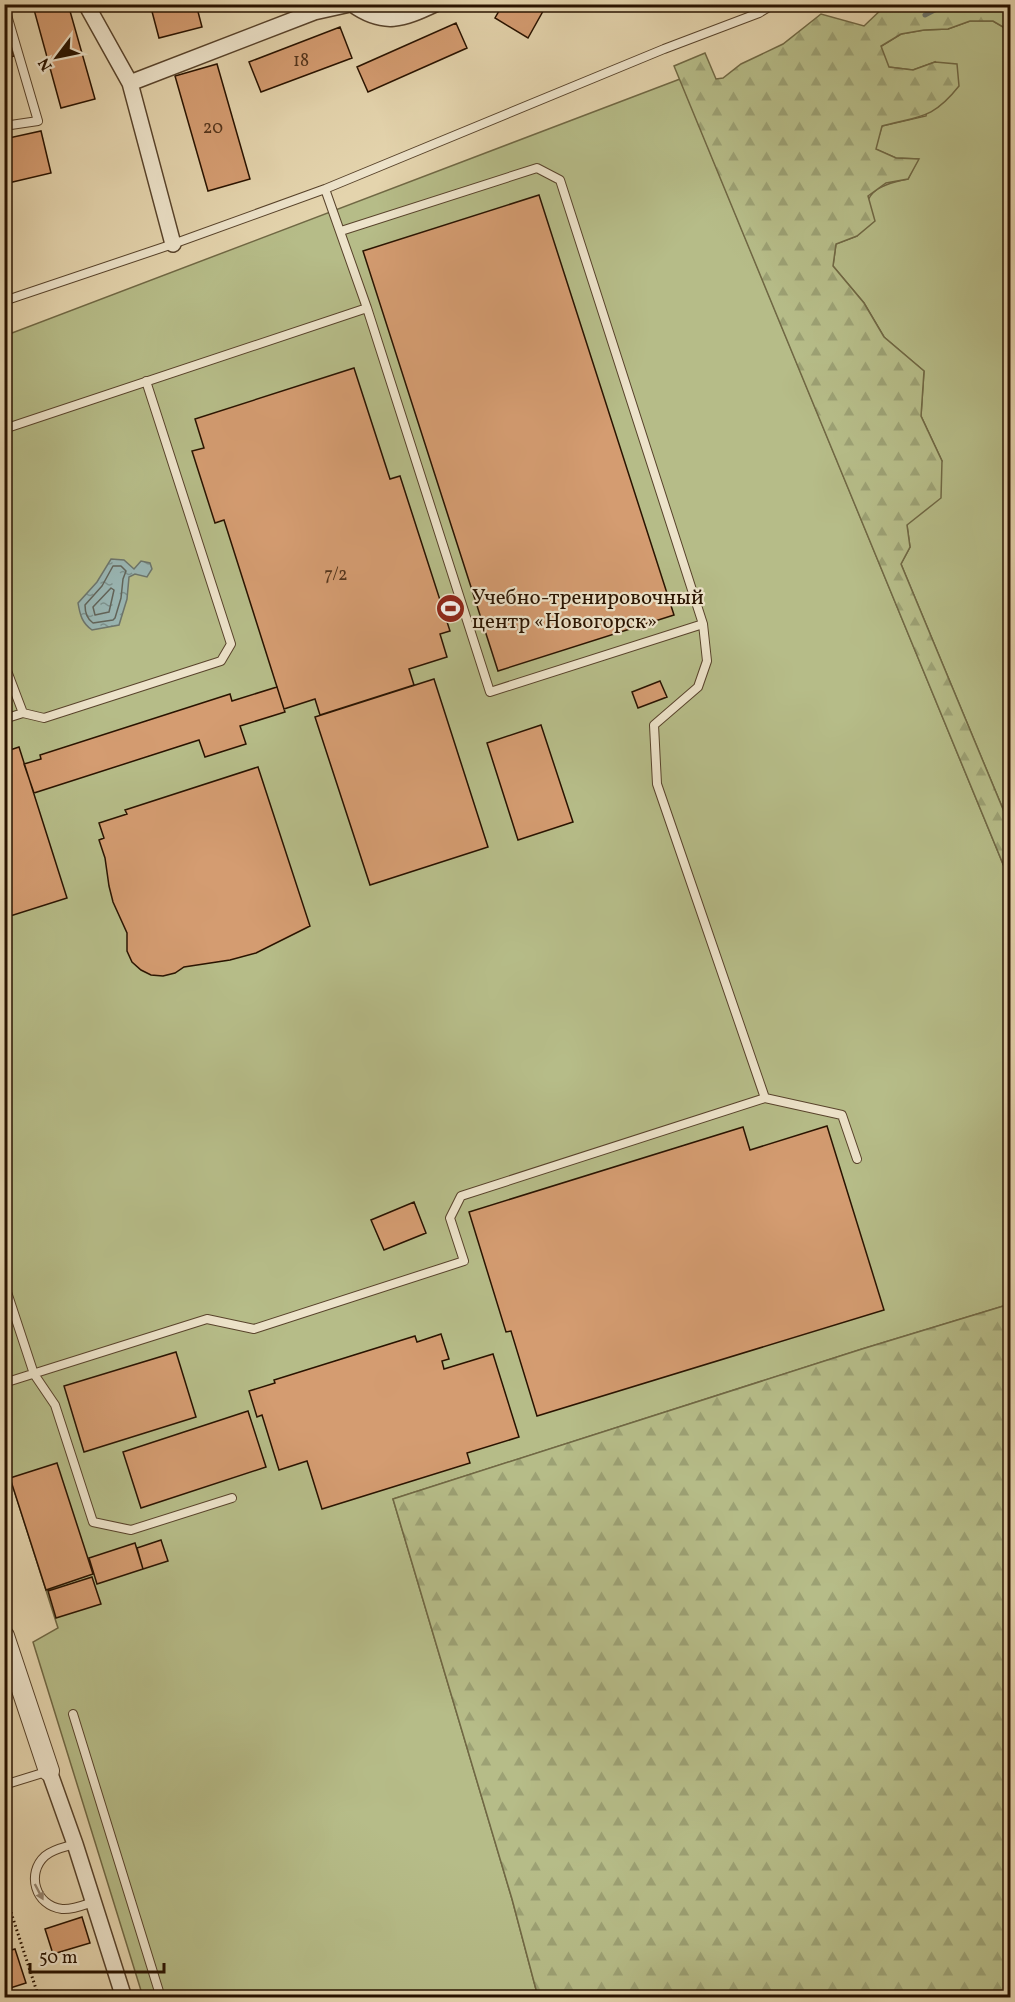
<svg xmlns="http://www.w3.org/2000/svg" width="1015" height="2002" font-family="Vollkorn,serif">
<defs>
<pattern id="forest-firs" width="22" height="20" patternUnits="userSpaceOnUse" patternTransform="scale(1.5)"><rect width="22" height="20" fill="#b6bc88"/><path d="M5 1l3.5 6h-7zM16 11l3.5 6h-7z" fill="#9ca174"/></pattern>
<pattern id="water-ripples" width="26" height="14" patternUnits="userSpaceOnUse" patternTransform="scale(1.5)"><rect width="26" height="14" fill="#99b6b4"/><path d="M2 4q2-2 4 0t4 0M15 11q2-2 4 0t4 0" fill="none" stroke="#7d9390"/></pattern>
</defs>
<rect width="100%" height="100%" fill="#e4d4ad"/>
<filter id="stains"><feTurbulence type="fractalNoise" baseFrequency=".00333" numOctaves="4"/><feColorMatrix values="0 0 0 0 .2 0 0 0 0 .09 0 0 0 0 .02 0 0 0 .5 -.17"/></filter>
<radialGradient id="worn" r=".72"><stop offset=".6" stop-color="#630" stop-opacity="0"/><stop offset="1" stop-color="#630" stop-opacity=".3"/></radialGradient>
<path fill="#b6bc88" stroke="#706844" stroke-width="1.5" d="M 970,21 L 993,21 L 1010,31 L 1010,826 L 901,564 L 910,547 L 907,525 L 942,461 L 921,416 L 924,371 L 884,337 L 864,303 L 833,266 L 836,244 L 857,236 C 868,197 865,187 908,179 L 918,159 L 896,158 L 875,149 L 882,126 L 926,116 L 935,62 L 913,70 L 888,67 L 880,47 L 901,34 L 924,30 L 948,29 Z
M 680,79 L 1010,881 L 1010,1304 L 862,1349 L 393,1499 L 512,1899 L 538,1997 L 143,1997 L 33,1642 L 58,1628 L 5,1462 L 4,336 Z"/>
<path fill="url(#forest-firs)" stroke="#706844" stroke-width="1.5" d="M 886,5 L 1010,5 L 1010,31 L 993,21 L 970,21 L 948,29 L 924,30 L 901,34 L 881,46 L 889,67 L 913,70 L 935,62 L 957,64 L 959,86 C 933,119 920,116 882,126 L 876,149 L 896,158 L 919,159 L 908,179 L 886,183 L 868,196 L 875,221 L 857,236 L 836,244 L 833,266 L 864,303 L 884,337 L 924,371 L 921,416 L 942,461 L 941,498 L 907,525 L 910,547 L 901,564 L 1010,826 L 1010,881 L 674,66 L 705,53 L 716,79 L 723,78 L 741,64 L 783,44 L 821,14 L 864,26 Z
M 1010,1304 L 1010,1997 L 538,1997 L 512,1899 L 393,1499 L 862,1349 Z"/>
<path fill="url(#water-ripples)" stroke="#6c756c" stroke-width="1.5" d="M 111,559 L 124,560 L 134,569 L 141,561 L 150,563 L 152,569 L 147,577 L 135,574 L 129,577 L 127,599 L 119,625 L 92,630 C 82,623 80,615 78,603 L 97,582 Z"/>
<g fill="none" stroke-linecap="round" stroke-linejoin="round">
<path stroke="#61645a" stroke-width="1.5" d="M 113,566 L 121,566 L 126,571 L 123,579 L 121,598 L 115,618 L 113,620 L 93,623 C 87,619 85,612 85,605 L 102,586 Z
M 111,588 L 114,590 L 109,612 L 95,615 L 93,607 Z"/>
<path stroke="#6c756c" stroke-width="5" d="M 925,15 L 946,4"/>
</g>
<path fill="#d49c71" stroke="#291300" stroke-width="1.5" d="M 38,4 L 68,4 L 95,99 L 61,108 L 33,6 Z
M 150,4 L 196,4 L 202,27 L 159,38 Z
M 503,4 L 547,4 L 528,38 L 495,18 Z
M 456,23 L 467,48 L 368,92 L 357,67 Z
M 340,27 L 352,58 L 261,92 L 249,62 Z
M 4,29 L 14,56 L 4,59 Z
M 217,64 L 250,179 L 208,191 L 175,76 Z
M 41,131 L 51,173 L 4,184 L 4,139 Z
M 539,195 L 674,615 L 498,671 L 363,251 Z
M 354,368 L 390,479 L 400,476 L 450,631 L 440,634 L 447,657 L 409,669 L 414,685 L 320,715 L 315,699 L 284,709 L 224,520 L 215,523 L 192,451 L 204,448 L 195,419 Z
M 434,679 L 488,847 L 370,885 L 315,717 Z
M 660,681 L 667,697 L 638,708 L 632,692 Z
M 277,687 L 285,712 L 240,726 L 246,744 L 205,757 L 199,740 L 34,793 L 24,764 L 41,759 L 40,755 L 230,694 L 232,701 Z
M 541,725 L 573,822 L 518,840 L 487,743 Z
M 19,747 L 67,898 L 4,918 L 4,752 Z
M 258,767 L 310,926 L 256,953 L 230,960 L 184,967 L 175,973 L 163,976 L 151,975 L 141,970 L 132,962 L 127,951 L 127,933 L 113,902 L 109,886 L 105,858 L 99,840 L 104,838 L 99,823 L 127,814 L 125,810 Z
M 827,1126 L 884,1310 L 537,1416 L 511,1331 L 506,1332 L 469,1212 L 743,1127 L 750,1150 Z
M 414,1202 L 426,1233 L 384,1250 L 371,1220 Z
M 441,1334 L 449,1359 L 442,1361 L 444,1369 L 493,1354 L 519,1437 L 467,1453 L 470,1463 L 322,1509 L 307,1461 L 279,1470 L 262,1415 L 257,1417 L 249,1391 L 275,1383 L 274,1380 L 415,1336 L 417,1342 Z
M 176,1352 L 196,1417 L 84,1452 L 64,1386 Z
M 248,1411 L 266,1467 L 141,1508 L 123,1452 Z
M 57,1463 L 93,1574 L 46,1590 L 10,1478 Z
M 161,1540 L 168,1561 L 143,1569 L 137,1548 Z
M 135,1543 L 143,1569 L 97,1584 L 89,1558 Z
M 92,1577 L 101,1604 L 56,1618 L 48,1591 Z
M 82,1917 L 90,1943 L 53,1954 L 45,1929 Z
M 15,1949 L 26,1983 L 4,1990 L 4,1952 Z"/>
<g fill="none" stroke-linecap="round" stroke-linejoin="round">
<defs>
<path id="service" d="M 4,5 L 38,121 L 4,126
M 341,231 L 537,168 L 560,180 L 703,624 L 490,692 L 367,308
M 4,301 L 173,244 L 325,189 L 664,49 L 759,13 L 774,4
M 4,429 L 367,308 L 325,189
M 703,624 L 707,661 L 698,687 L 654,725 L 657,784 L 765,1098
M 4,663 L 23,713
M 4,719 L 23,713 L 44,718 L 221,661 L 231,644 L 146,381
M 4,1283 L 34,1374 L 55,1405 L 93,1522 L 131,1530 L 232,1498
M 4,1383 L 207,1319 L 254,1329 L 464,1261 L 450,1218 L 461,1196 L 765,1098 L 842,1115 L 857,1159
M 73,1714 L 161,1998
M 4,1785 L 49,1771
M 75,1844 C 65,1847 53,1849 45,1856 C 26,1873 35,1906 62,1909 C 72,1910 84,1905 93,1902"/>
<path id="minor" d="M 86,4 L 130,83 L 173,244
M 352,4 C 384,27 403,19 435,4
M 130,83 L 314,12 L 350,4
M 49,1771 L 75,1844 L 124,1998"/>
<path id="tertiary" d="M 4,1636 L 49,1771"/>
</defs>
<use href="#service" stroke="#58432b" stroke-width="10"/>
<use href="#minor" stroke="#58432b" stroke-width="18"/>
<use href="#tertiary" stroke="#58432b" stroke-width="22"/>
<path stroke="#291300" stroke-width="3" stroke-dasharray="1.5 3" stroke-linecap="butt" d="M 4,1891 L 39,1998"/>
<use href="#service" stroke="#ede3ca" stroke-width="8"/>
<use href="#minor" stroke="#ede3ca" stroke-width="15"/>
<use href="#tertiary" stroke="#ede3ca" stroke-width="20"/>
</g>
<defs><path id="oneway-solid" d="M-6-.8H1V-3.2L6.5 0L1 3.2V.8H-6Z" transform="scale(1.5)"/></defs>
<use fill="#95856f" href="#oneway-solid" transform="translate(39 1892) rotate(62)"/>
<defs>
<symbol id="stadium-disc" viewBox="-11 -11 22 22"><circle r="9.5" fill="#8f2418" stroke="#ede3ca"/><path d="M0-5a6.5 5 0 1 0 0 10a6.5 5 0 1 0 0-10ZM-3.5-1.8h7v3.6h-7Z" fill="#fff"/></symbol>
</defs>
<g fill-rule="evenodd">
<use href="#stadium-disc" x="434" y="592" width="33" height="33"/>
</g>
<g text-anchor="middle" stroke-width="4.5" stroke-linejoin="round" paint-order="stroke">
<g font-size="18" fill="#54351c">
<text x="301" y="66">18</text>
<text x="213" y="133">20</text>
<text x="336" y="580">7/2</text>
</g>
<g font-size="21" fill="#291300" stroke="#ede3ca" text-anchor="start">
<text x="472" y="604">Учебно-тренировочный<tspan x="472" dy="24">центр «Новогорск»</tspan></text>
</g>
</g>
<rect width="1015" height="2002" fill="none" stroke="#e4d4ad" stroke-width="24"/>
<rect x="6" y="6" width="1003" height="1990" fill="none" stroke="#291300" stroke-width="3"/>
<rect x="12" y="12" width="991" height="1978" fill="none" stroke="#291300" stroke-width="1.5"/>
<g transform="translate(57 57) rotate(238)" stroke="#ede3ca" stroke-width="4.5" paint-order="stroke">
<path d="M0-4.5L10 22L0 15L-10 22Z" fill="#291300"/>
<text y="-9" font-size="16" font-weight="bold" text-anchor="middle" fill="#291300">N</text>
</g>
<path d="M30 1963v9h134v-9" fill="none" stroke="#291300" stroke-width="3"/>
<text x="39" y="1963" font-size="18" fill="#291300" stroke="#ede3ca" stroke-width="4.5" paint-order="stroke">50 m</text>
<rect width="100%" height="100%" filter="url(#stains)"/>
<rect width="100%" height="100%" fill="url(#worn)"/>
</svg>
